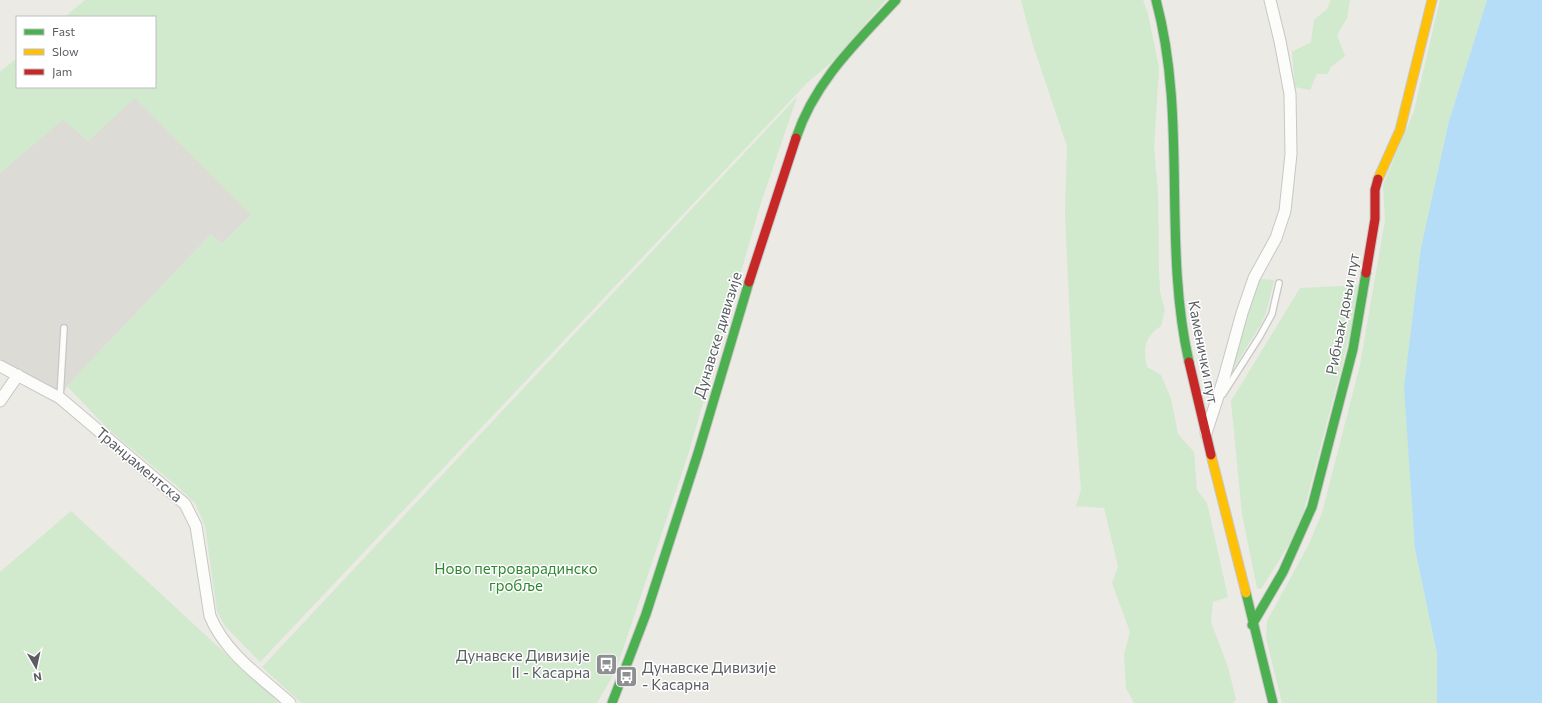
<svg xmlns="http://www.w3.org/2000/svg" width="1542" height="703" font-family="Commissioner,sans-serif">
<rect width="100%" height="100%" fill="#ebeae4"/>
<path fill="#dcdbd5" d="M 135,97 L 251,215 L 222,244 L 211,234 L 67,386 L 63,394 L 0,359 L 0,173 L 63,119 L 88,141 Z"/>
<path fill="#d1e9cd" d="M 85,0 L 886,0 L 834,60 L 807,83 L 260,662 L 225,626 L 217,611 L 205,526 L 195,503 L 177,486 L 108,429 L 67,386 L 211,234 L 222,244 L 251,215 L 135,98 L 88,141 L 63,120 L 0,173 L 0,72 L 17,58 L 17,87 L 155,87 L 155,17 L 65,17 Z
M 1021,0 L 1143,0 L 1148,14 L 1159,68 L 1154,147 L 1158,192 L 1159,270 L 1160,292 L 1165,310 L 1161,326 C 1144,338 1143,347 1147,367 L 1161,375 L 1171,399 L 1178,434 L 1194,452 L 1197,490 L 1207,503 L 1228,597 L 1213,602 L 1211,622 L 1228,667 L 1236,699 L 1233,703 L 1134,703 L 1126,688 L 1124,655 L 1130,632 L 1112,583 L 1118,566 L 1104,508 L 1076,506 L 1081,490 L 1073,385 L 1065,214 L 1067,146 L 1033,45 Z
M 1331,0 L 1350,0 L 1347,18 L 1337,35 L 1345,56 L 1331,67 L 1328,74 L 1317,74 L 1310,90 L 1295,87 L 1292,52 L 1311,42 L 1314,20 L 1327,9 Z
M 1440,0 L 1487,0 L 1449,121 L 1415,549 L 1437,654 L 1437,703 L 1282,703 L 1266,638 L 1267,621 L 1309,544 L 1322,513 L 1360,365 L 1385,220 L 1383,185 L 1414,111 Z
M 797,97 L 760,206 L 688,455 L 616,670 L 597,703 L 301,703 L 262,667 Z
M 1259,279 L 1274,280 L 1267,310 L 1261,324 L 1228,377 L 1246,314 Z
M 1363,285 L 1304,510 L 1290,543 L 1261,589 L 1257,588 L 1242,514 L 1231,401 L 1300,288 Z
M 71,511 L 265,690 L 279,703 L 0,703 L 0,572 Z"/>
<path fill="#b6ddf7" d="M 1487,0 L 1542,0 L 1542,703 L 1437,703 L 1437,654 L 1415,549 L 1404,387 L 1421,248 L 1449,121 Z"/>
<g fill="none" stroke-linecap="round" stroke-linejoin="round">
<defs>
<path id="lane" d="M 1223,394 L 1260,336 L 1272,314 L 1279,283
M 60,398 L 64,328"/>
<path id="street" d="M 0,366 L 60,398 L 185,504 L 196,526 L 210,616 C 225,653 261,677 290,703
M 0,401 L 18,375
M 1206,433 L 1224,378 L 1242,313 L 1254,278 L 1276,238 L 1285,211 L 1291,154 L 1290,94 L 1280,41 L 1270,0"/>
<path id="fast" d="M 1156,0 C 1188,119 1162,243 1189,362
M 796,138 C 815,81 856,43 896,0
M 1246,593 L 1273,703
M 1252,625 L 1283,572 L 1312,507 L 1353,349 L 1366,273
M 612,703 L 646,614 L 698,453 L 749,282"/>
<path id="slow" d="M 1378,179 L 1400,130 L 1432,0
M 1211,455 L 1246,593"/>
<path id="jam" d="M 1366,273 L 1375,219 L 1375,190 L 1378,179
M 749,282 L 796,138
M 1189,362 L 1211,455"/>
</defs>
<use href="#lane" stroke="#c7c7c5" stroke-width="8"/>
<use href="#street" stroke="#c7c7c5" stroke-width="13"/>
<use href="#fast" stroke="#c7c8c6" stroke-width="11"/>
<use href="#slow" stroke="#c7c8c6" stroke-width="11"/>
<use href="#jam" stroke="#c7c8c6" stroke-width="11"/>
<use href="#lane" stroke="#fcfcfb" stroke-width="5.5"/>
<use href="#street" stroke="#fcfcfb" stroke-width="11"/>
<use href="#fast" stroke="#4caf50" stroke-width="9"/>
<use href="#slow" stroke="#ffc107" stroke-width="9"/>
<use href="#jam" stroke="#c62828" stroke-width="9"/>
</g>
<defs>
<symbol id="bus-square" viewBox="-11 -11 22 22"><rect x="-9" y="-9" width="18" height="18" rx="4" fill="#8d8f90" stroke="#fff"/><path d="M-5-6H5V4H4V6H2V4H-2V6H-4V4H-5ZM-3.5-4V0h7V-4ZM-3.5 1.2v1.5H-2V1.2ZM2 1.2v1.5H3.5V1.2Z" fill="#fff"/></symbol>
</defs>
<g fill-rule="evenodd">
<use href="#bus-square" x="594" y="652" width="25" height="25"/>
<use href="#bus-square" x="614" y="664" width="25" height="25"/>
</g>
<g text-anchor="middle" stroke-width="3" stroke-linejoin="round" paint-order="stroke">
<g font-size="15" fill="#5a5e63" stroke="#fff">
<text transform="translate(1343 314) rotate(-79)" y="5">Рибњак доњи пут</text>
<text transform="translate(718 335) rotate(-73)" y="5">Дунавске дивизије</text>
<text transform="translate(1203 352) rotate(79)" y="5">Каменички пут</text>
<text transform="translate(139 465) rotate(40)" y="5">Транџаментска</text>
</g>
<g font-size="15" fill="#2e8731" stroke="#fff">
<text x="516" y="574">Ново петроварадинско<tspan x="516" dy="17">гробље</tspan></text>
</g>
<g font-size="15" fill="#5a5e63" stroke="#fff" text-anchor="end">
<text x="590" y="661">Дунавске Дивизије<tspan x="590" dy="17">II - Касарна</tspan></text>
<text x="642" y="673" text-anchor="start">Дунавске Дивизије<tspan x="642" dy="17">- Касарна</tspan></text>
</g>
</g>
<rect x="16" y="16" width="140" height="72" fill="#ffffff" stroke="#bdbfc1"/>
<rect x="24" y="29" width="20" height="6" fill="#4caf50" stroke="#bdbfc1"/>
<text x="52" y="36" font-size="12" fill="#5a5e63">Fast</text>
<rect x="24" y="49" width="20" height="6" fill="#ffc107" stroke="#bdbfc1"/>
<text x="52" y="56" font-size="12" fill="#5a5e63">Slow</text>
<rect x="24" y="69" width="20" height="6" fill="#c62828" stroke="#bdbfc1"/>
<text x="52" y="76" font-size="12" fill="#5a5e63">Jam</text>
<g transform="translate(36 667) rotate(171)" stroke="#ffffff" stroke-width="3" paint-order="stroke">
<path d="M0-3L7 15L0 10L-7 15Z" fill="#5a5e63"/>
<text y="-6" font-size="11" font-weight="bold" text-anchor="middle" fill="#5a5e63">N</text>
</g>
</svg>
